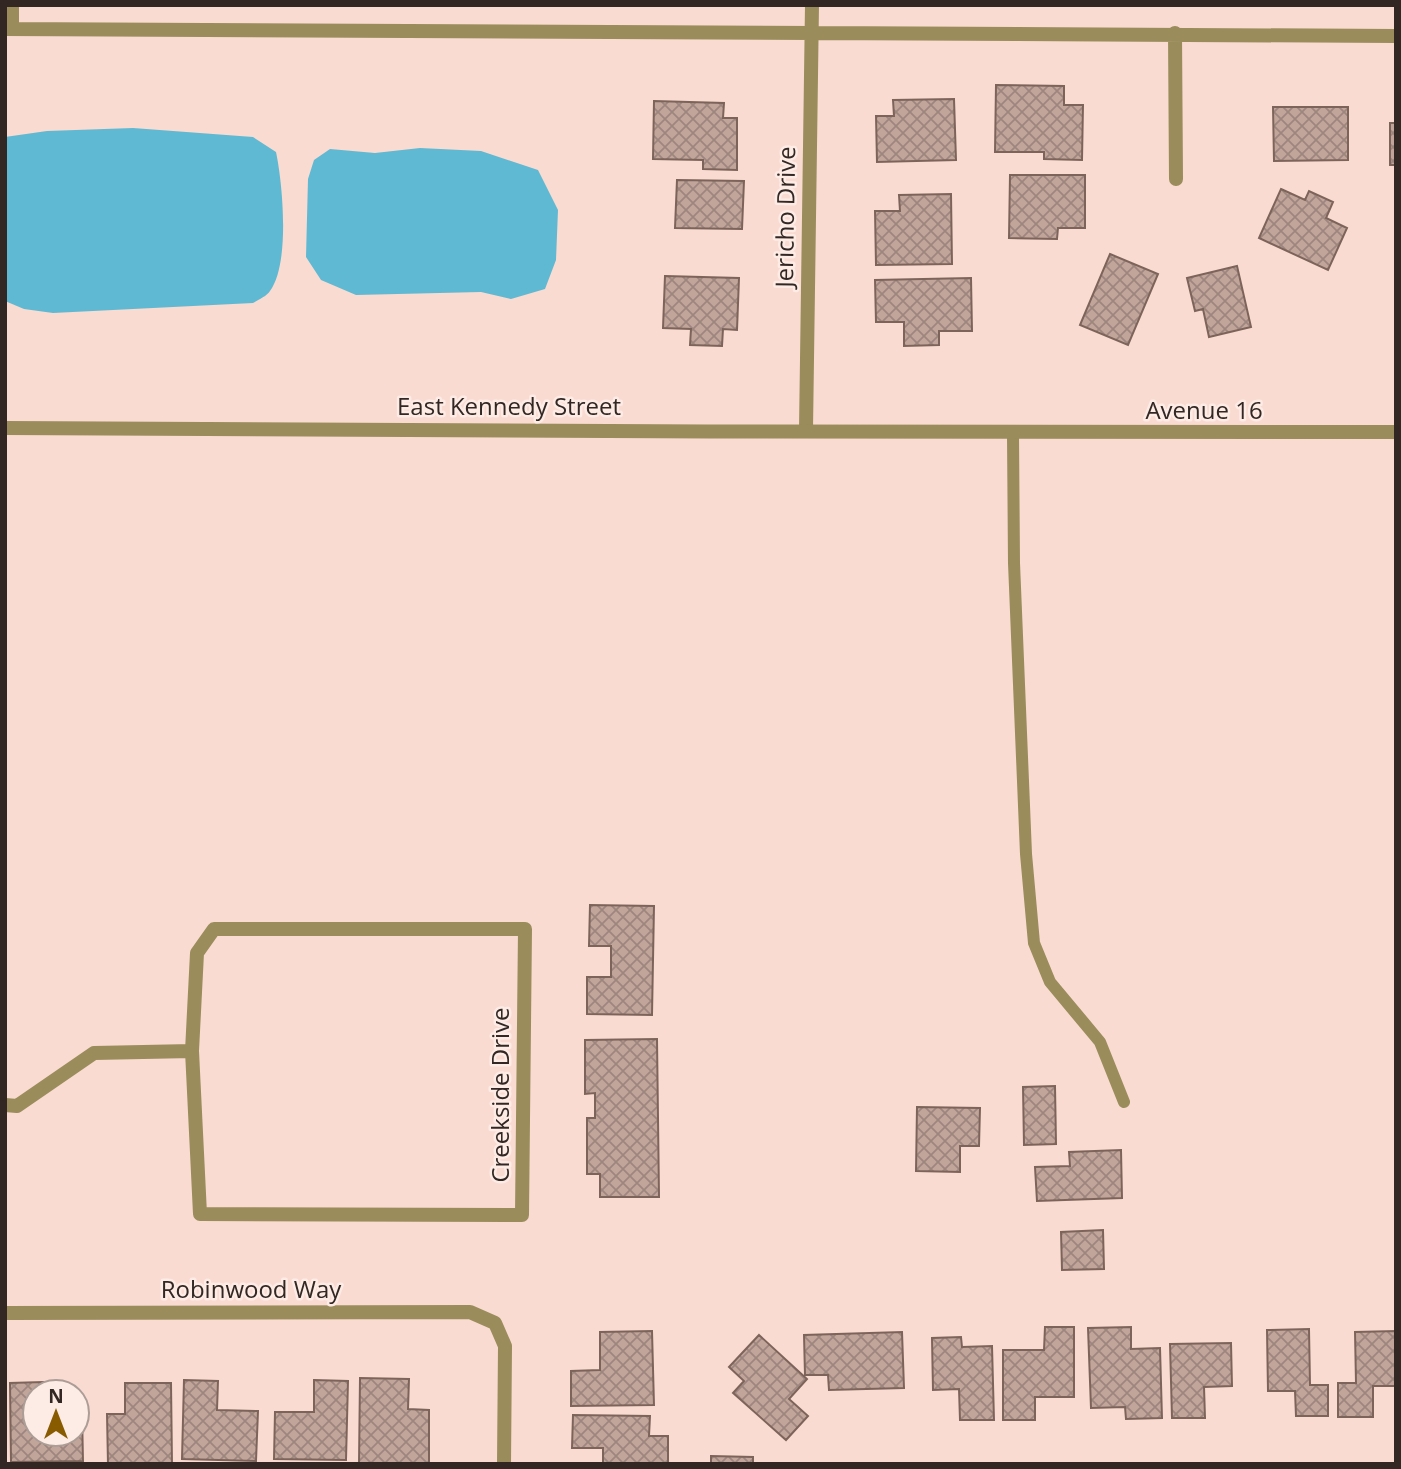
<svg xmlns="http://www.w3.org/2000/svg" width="1401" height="1469" font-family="'Open Sans',sans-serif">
<defs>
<pattern id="building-cross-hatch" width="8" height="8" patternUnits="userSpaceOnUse" patternTransform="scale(1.75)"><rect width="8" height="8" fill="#c1a59b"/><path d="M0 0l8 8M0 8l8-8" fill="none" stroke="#9d867e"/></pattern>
</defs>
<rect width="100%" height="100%" fill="#f9dbd1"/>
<path fill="#60b9d2" d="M 133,128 L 253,137 L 276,152 C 283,185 290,264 270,291 C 267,296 258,300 253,303 L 53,313 L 24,309 L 5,301 L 5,137 L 47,131 Z
M 420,148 L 481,151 L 538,170 L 558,210 L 556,260 L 545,289 L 511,299 L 481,292 L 356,295 L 321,280 L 306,257 L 308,179 L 314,160 L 330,149 L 375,153 Z"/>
<path fill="url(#building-cross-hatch)" stroke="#7d645b" stroke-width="2" d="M 996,85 L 1064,86 L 1064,105 L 1083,105 L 1082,160 L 1044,159 L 1044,152 L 995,152 Z
M 954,99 L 956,160 L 877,162 L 876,116 L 894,116 L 893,100 Z
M 654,101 L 724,103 L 723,118 L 737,118 L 737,170 L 703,169 L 703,160 L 653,159 Z
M 1273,107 L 1348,107 L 1348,160 L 1274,161 Z
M 1390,123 L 1396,123 L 1396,165 L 1390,165 Z
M 1010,175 L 1085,175 L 1085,228 L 1058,228 L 1057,239 L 1009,238 Z
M 677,180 L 744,181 L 742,229 L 675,228 Z
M 1281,189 L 1305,200 L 1309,191 L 1333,202 L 1326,218 L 1347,228 L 1328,270 L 1259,238 Z
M 951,194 L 952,264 L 876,265 L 875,211 L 900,211 L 899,195 Z
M 1110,254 L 1158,274 L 1128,345 L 1080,325 Z
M 1237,266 L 1251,327 L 1209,337 L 1203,309 L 1195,311 L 1187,278 Z
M 665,276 L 739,278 L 737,330 L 723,329 L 722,346 L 690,345 L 691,329 L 663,328 Z
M 971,278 L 972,331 L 939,331 L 939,345 L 904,346 L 904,322 L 876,322 L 875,280 Z
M 590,905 L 654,906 L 652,1015 L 587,1014 L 587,977 L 611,977 L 611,946 L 589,946 Z
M 657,1039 L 659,1197 L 600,1197 L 600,1174 L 587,1174 L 587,1118 L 595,1118 L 595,1093 L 585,1094 L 585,1040 Z
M 1055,1086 L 1056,1144 L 1024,1145 L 1023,1087 Z
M 917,1107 L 980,1108 L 979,1146 L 960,1146 L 960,1172 L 916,1171 Z
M 1121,1150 L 1122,1198 L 1037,1201 L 1035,1167 L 1070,1166 L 1069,1152 Z
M 1103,1230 L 1104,1269 L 1062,1270 L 1061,1232 Z
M 1045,1327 L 1074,1327 L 1074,1397 L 1035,1397 L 1035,1420 L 1003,1420 L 1003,1350 L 1044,1350 Z
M 1131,1327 L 1131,1349 L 1160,1348 L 1162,1418 L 1126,1419 L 1125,1407 L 1091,1408 L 1088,1328 Z
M 1309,1329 L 1310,1385 L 1328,1385 L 1328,1416 L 1296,1416 L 1295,1391 L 1268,1391 L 1267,1330 Z
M 652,1331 L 654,1405 L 571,1406 L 571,1371 L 600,1370 L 600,1332 Z
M 1396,1331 L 1396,1386 L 1373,1386 L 1373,1417 L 1338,1417 L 1338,1383 L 1356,1383 L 1355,1332 Z
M 902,1332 L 904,1388 L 829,1390 L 828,1375 L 805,1375 L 804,1335 Z
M 759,1335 L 807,1379 L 789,1399 L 808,1416 L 786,1440 L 733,1393 L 744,1381 L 729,1367 Z
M 961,1337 L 962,1347 L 992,1346 L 994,1420 L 960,1420 L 959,1389 L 933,1390 L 932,1338 Z
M 1231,1343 L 1232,1386 L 1204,1387 L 1205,1418 L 1172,1418 L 1170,1344 Z
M 360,1378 L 409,1379 L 408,1409 L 429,1410 L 429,1464 L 359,1464 Z
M 184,1380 L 218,1381 L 217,1410 L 258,1411 L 256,1461 L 182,1459 Z
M 314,1380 L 348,1381 L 346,1460 L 274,1459 L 275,1412 L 314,1412 Z
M 43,1382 L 43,1392 L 35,1392 L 35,1434 L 77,1434 L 77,1413 L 82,1413 L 83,1461 L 11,1462 L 10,1383 Z
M 125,1383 L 171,1383 L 172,1464 L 108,1464 L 107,1414 L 125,1414 Z
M 573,1415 L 650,1416 L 649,1436 L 668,1436 L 668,1464 L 603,1464 L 603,1448 L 572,1448 Z
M 711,1456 L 753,1457 L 753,1464 L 711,1464 Z"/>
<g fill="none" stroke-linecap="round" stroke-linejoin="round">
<path stroke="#9a8c5b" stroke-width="12" d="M 1013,435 L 1014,563 L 1026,854 L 1034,943 L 1050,982 L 1100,1042 L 1124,1102"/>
<path stroke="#9a8c5b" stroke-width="14" d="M 5,29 L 1396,36
M 12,29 L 12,5
M 1175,33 L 1176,179
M 806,430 L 812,5
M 214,929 L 525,929 L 522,1215 L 200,1214 L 192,1051 L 197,953 Z
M 5,1105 L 17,1106 L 94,1053 L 192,1051
M 5,1313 L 470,1312 L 495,1323 L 505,1346 L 504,1464"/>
<path stroke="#9a8c5b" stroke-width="14" d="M 5,428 C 469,429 932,435 1396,432"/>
</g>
<g text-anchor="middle" stroke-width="5" stroke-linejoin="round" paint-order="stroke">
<g font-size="24" fill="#322723" stroke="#fdebe5">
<text transform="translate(786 217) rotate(-89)" y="8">Jericho Drive</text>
<text x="509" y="415">East Kennedy Street</text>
<text x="1204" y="419">Avenue 16</text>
<text transform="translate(501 1095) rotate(-90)" y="8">Creekside Drive</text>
<text x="251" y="1298">Robinwood Way</text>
</g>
</g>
<rect width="1401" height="1469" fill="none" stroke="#322723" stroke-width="14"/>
<g transform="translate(56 1413)"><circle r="33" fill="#fdebe5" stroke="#ac9d97" stroke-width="2"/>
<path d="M0-5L12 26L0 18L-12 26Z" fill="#895b00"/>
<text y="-10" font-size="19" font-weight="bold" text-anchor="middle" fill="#322723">N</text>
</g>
</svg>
